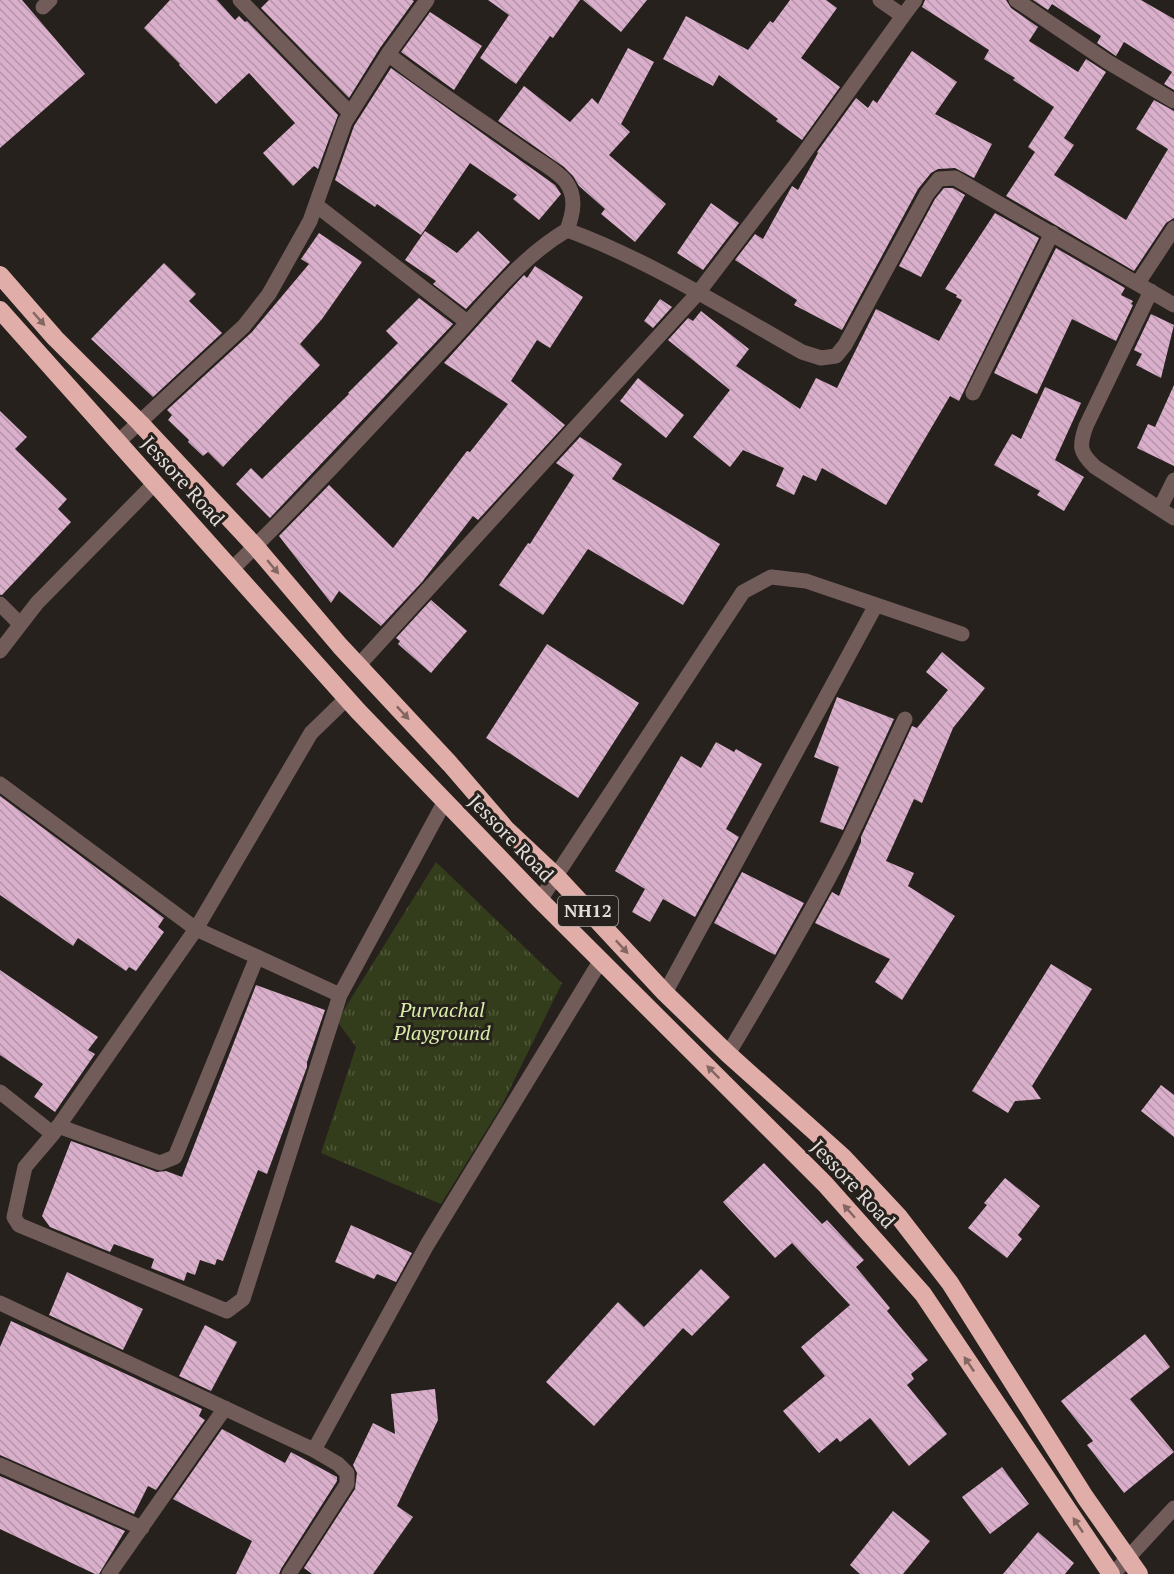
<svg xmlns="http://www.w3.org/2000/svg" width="1174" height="1574" font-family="'PT Serif',serif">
<defs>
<pattern id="park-tufts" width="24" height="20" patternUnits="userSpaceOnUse" patternTransform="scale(1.5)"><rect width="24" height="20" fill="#343d1b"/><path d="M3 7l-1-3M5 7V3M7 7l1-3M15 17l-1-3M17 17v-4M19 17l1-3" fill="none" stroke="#51593c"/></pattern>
<pattern id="building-back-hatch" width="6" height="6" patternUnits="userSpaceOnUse" patternTransform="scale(1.5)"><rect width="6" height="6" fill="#daafcc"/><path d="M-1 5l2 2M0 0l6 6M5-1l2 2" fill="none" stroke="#b494a9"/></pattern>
</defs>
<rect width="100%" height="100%" fill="#26211c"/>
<path fill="url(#park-tufts)" d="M 436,862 L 562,983 L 502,1105 L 441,1204 L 321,1153 L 356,1047 L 337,1021 Z"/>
<path fill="url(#building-back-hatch)" d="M 0,0 L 22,0 L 85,74 L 0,148 Z
M 170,0 L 217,0 L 235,20 L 239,16 L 245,22 L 247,21 L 338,115 L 318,169 L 314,166 L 293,186 L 263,153 L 295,123 L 249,73 L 216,104 L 179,65 L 180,64 L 144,28 Z
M 269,0 L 412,0 L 414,1 L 380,48 L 349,98 L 261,8 Z
M 488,0 L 580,0 L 553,38 L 550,36 L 516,84 L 480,58 L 509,15 Z
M 583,0 L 647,0 L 621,32 Z
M 790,0 L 826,0 L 837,8 L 801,58 L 840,87 L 802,140 L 776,121 L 778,119 L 719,75 L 713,86 L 663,59 L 686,16 L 748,50 L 770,21 L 773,23 Z
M 925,0 L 1006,0 L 1011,8 L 1038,27 L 1029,41 L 1078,72 L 1086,59 L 1106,72 L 1064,138 L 1074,145 L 1054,175 L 1126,220 L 1168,149 L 1136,129 L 1154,100 L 1174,111 L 1174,218 L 1166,223 L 1134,271 L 1006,196 L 1035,152 L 1028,147 L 1054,107 L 1013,80 L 1015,78 L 984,59 L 989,50 L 922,7 Z
M 1033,0 L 1141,0 L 1174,19 L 1174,90 L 1164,84 L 1172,72 L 1124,42 L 1116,56 L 1097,43 L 1101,36 L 1052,4 L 1048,10 Z
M 430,12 L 482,46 L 454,90 L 401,52 Z
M 628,48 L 654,62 L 621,124 L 630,132 L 609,155 L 666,204 L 635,242 L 601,214 L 605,209 L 579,186 L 573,176 L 564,167 L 498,121 L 524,86 L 570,122 L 592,98 L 598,104 Z
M 912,51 L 957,82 L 935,114 L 992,144 L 974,178 L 955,168 L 938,169 L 931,173 L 918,189 L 842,330 L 794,305 L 797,300 L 735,260 L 755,234 L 763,239 L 792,186 L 798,190 L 818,153 L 817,152 L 856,98 L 868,108 L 873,100 L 877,103 Z
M 391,68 L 555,185 L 561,194 L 539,220 L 513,199 L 517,195 L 470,163 L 421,235 L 377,204 L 375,207 L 335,180 L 354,126 Z
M 944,188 L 953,188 L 965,195 L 921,277 L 899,266 L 935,199 Z
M 711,203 L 739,223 L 703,270 L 677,253 Z
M 995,213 L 1039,238 L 959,401 L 950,396 L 886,505 L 822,468 L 816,481 L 803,475 L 794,495 L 776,486 L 784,468 L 743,450 L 730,467 L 693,437 L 730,390 L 668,340 L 688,318 L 693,321 L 701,311 L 749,349 L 736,366 L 800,409 L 816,378 L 837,388 L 876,309 L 939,341 L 962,300 L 956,297 L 957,295 L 945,289 Z
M 425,231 L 457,253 L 478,231 L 510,262 L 466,309 L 433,284 L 436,281 L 405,260 Z
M 319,233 L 362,262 L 322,319 L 300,344 L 320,365 L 223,467 L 208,452 L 203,456 L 188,442 L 189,440 L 168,420 L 172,415 L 167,410 L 252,332 L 309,264 L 301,259 Z
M 1056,248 L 1125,288 L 1121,295 L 1133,301 L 1131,304 L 1133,305 L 1116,341 L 1072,319 L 1037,394 L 994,373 Z
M 164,263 L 196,294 L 189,301 L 222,333 L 153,397 L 91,339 Z
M 535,266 L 583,297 L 550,348 L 537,340 L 511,381 L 565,425 L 478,520 L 473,516 L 422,582 L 381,626 L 339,591 L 331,603 L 279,536 L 329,485 L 393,548 L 467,451 L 470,452 L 508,404 L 444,363 L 510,290 L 524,275 L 527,278 Z
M 419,298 L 453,324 L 270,518 L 236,484 L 251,468 L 262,479 L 349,394 L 348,393 L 398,343 L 386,331 Z
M 660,299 L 672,307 L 653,328 L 644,321 Z
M 1151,314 L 1174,325 L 1161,378 L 1136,365 L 1142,354 L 1134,350 Z
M 638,378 L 684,415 L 666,438 L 620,401 Z
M 1174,385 L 1174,466 L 1137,448 L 1148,424 L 1155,427 Z
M 1045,387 L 1081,403 L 1055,460 L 1084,477 L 1064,511 L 1037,495 L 1040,491 L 994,465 L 1012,434 L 1021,439 Z
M 0,411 L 27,437 L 15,449 L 67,499 L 58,509 L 71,522 L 2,595 L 0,595 Z
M 580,437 L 622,464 L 612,479 L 720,544 L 683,605 L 588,549 L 543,615 L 499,585 L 528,543 L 530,544 L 574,475 L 556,463 Z
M 431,600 L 467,631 L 431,673 L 398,644 L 400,641 L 396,638 Z
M 547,644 L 639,703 L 578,798 L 486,738 Z
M 942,652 L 985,688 L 953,728 L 922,803 L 914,799 L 886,861 L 914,873 L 908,886 L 955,916 L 902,1000 L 875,982 L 890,959 L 815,923 L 832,892 L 839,896 L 861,842 L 861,837 L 912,726 L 917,728 L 948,690 L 926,672 Z
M 837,697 L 894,719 L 843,830 L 820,822 L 839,767 L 814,757 Z
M 716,742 L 734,752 L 736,749 L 762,764 L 726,829 L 739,837 L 695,917 L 663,899 L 650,922 L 632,912 L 645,889 L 615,871 L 681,756 L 701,768 Z
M 0,796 L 164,918 L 158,927 L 164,932 L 136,971 L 129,967 L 126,971 L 78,938 L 73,946 L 0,895 Z
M 742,872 L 804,903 L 775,955 L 714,923 Z
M 1051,964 L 1092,989 L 1032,1086 L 1041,1099 L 1015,1101 L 1008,1113 L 972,1091 Z
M 0,970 L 98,1037 L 88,1050 L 95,1054 L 55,1112 L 34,1097 L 43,1084 L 0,1055 Z
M 256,985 L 325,1010 L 307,1062 L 307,1067 L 267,1174 L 258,1170 L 223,1261 L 217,1259 L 215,1265 L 200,1260 L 195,1275 L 187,1272 L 184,1281 L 151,1268 L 154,1259 L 114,1244 L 110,1252 L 50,1227 L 42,1216 L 71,1141 L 157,1172 L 166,1171 L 182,1177 Z
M 1161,1085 L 1174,1095 L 1174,1137 L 1141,1111 Z
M 764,1163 L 822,1224 L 827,1220 L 864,1260 L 856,1267 L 890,1308 L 887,1311 L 928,1360 L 911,1374 L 914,1379 L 907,1385 L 947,1434 L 909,1466 L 870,1418 L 840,1442 L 837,1438 L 819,1453 L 783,1411 L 825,1376 L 801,1347 L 850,1305 L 792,1243 L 775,1258 L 723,1202 Z
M 1005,1178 L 1040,1206 L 1018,1235 L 1022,1239 L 1007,1258 L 968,1228 L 987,1205 L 984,1203 Z
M 351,1225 L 412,1253 L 396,1282 L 377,1274 L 374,1279 L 335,1262 Z
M 701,1269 L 730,1297 L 692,1336 L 683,1328 L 594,1426 L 546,1382 L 618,1302 L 644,1327 Z
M 67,1272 L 143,1309 L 123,1350 L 49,1315 Z
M 11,1321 L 202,1409 L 199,1416 L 205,1420 L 156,1490 L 148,1486 L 134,1514 L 0,1455 L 0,1347 Z
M 205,1325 L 237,1342 L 211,1391 L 179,1376 Z
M 1145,1334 L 1170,1367 L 1130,1399 L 1174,1452 L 1124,1493 L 1087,1445 L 1093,1441 L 1061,1401 Z
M 435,1389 L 438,1420 L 397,1506 L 413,1517 L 373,1574 L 312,1574 L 304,1568 L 355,1489 L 357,1473 L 353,1465 L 373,1423 L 395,1434 L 391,1394 Z
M 222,1429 L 285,1463 L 291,1452 L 337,1477 L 337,1481 L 281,1569 L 279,1574 L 236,1574 L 252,1541 L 173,1499 Z
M 1002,1467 L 1029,1504 L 990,1534 L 962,1497 Z
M 0,1476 L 125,1531 L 99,1574 L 95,1574 L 0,1529 Z
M 893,1511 L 930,1541 L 903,1574 L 860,1574 L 850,1565 Z
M 1038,1532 L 1074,1563 L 1065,1574 L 1003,1574 Z"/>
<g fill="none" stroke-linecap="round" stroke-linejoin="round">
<path stroke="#715c5a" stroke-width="15" d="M 0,604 L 19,623
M 0,651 L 37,603 L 154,484
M 0,784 L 196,929 L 311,733 L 347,698
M 540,900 L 743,592 L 771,577 L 806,581 L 962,634
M 665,993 L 876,605
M 340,995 L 196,929 L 53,1134 L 25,1167 L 14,1217 L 19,1225 L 227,1311 L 243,1299 L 340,995 L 445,801
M 0,1092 L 53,1134
M 58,1126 L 160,1163 L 175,1157 L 257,957"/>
<path stroke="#715c5a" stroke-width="15" d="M 240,0 L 350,113
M 1016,0 L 1108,62 L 1174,101
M 43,7 L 50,0
M 903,16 L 915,0
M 388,54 C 432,89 480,119 526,152 C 537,160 558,171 566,182 C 577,197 573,214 567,230
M 316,205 L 467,322
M 1138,283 L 1174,228
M 1151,291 L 1086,426 C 1079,446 1079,452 1095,467 L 1174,518
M 973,393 L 1052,233
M 118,442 L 244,326 L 269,294 L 310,221 L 345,122 L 388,54 L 427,0
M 1160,508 L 1174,480
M 232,569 C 306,497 376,421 446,346 C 486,304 517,260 567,230 C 649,260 726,309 802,352 L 821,358 L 836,356 L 845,345 L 927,194 L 939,179 L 955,178 L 1174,305
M 358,666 L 698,293 L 797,163 L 903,16 L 880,0
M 728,1054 C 768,987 807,921 843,851 C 865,808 884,763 905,719
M 0,1303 L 314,1450 L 338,1464 L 347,1473 L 347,1484 L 289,1574
M 314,1450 L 427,1245 L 601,960
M 0,1465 L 142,1528
M 109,1574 L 225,1408
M 1113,1574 L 1174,1508"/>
<path stroke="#e1ada8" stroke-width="18" d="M 0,275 L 55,338 L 140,423 L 256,547 L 340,646 L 450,764 L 506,829 L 556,876 L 665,993 L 728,1054 L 843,1157 L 899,1217 L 950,1283 L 1085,1497 L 1139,1574
M 0,310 L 358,711 L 540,900 L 825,1184 L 923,1294 L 1111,1574"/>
</g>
<defs><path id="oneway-solid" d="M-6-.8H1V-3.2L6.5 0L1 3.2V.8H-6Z" transform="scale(1.5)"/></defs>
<g fill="#846762">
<use href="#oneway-solid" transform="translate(39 319) rotate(49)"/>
<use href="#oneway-solid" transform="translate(273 567) rotate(50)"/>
<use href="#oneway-solid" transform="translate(403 713) rotate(47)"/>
<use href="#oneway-solid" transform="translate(622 947) rotate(47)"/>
<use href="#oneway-solid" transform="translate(713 1072) rotate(-135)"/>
<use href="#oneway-solid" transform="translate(849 1211) rotate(-132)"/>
<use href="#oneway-solid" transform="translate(969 1364) rotate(-124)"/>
<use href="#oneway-solid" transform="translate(1078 1525) rotate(-124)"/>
</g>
<g text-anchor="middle" stroke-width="6" stroke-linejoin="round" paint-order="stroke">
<rect fill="#26211c" stroke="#a9a5a1" stroke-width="1.5" x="558" y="896" width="60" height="30" rx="4.5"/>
<g font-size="18" font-weight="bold" fill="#e1ddda">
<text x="588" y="917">NH12</text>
</g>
<g font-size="20" fill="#e1ddda" stroke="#26211c">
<text transform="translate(183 481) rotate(48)" y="7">Jessore Road</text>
<text transform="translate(511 838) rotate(46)" y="7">Jessore Road</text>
<text transform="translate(853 1184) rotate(47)" y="7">Jessore Road</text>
</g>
<g font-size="20" font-style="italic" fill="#d8eda8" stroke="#26211c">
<text x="442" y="1017">Purvachal<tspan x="442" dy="23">Playground</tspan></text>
</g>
</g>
</svg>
